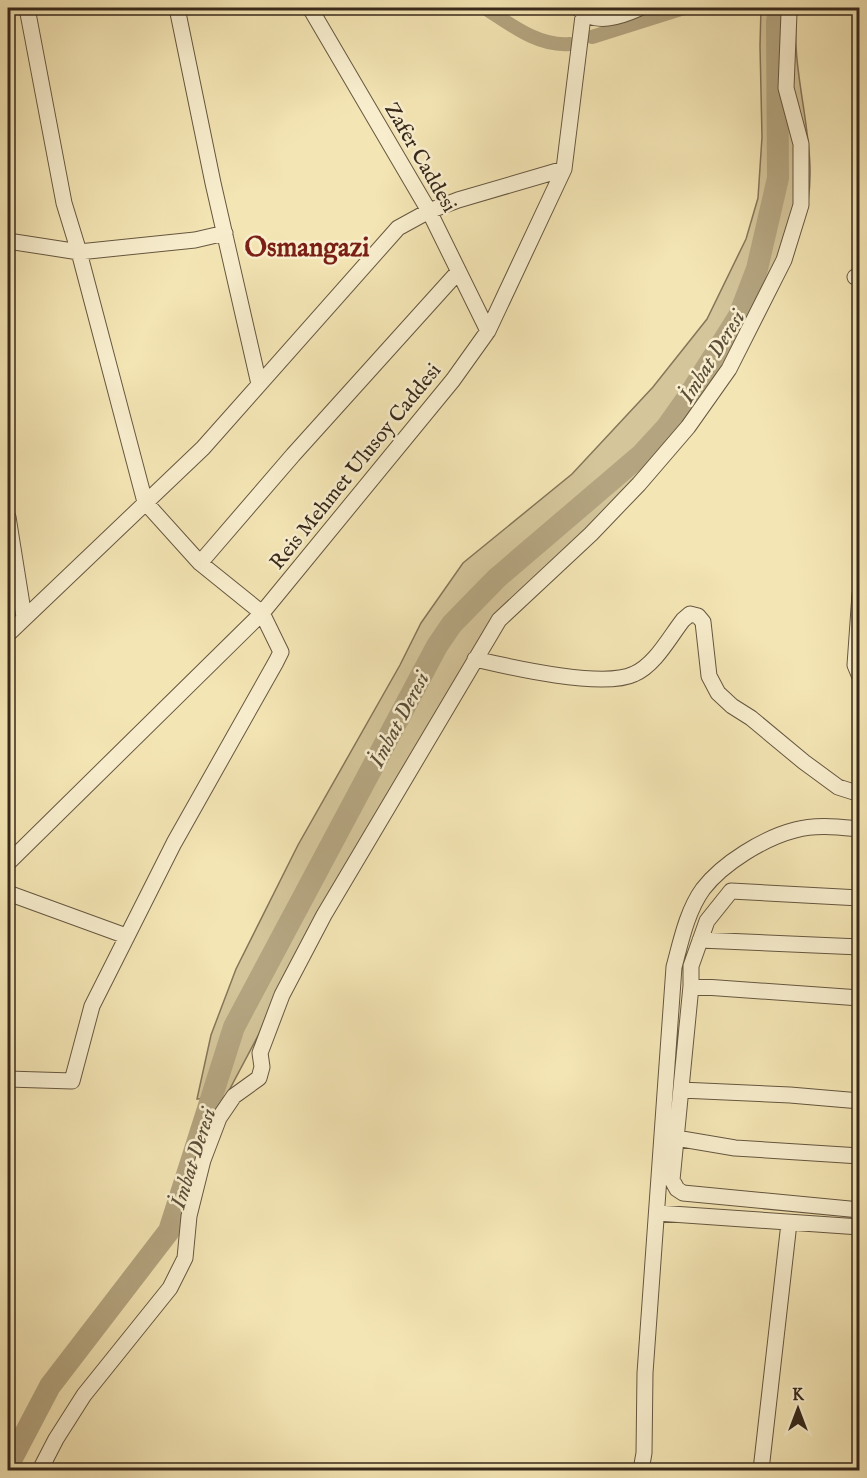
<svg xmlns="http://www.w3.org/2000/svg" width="867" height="1478" font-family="'IM FELL English',serif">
<rect width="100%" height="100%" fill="#f4e5b4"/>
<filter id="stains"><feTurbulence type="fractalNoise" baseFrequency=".00333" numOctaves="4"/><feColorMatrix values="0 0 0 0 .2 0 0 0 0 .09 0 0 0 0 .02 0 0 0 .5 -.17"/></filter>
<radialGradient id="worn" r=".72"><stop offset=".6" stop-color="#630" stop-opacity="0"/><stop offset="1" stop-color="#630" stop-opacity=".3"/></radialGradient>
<path fill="#d4c59a" stroke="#86765a" stroke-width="1.5" d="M 761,8 L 797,8 C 788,81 826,156 802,226 L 727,361 L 684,424 L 646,472 L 504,607 L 290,964 L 260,1032 L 225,1098 L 197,1099 L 211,1035 L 236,969 L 298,845 L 400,665 L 421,623 L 463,563 L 572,474 L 653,387 L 707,319 L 746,239 L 758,198 L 762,137 L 760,46 Z"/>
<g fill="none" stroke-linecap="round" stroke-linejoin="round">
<path stroke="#b4a580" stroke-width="14" d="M 485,8 C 510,24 538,47 570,44
M 592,37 L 684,8"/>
<path stroke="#b4a580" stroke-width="22" d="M 8,1466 L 50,1386 L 169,1231 L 234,1027 L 437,646 L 452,624 L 497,578 L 642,454 L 666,428 L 688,397 L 739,316 L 757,269 L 778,178 L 777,22 L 779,8"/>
<defs>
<path id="minor" d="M 177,8 L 213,183 L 259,384
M 310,8 L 429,211 L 488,331
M 578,8 C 595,26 620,17 640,8
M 8,241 L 79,252 L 195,240 L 225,233
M 855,277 L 860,278
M 8,517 L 24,617
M 200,563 L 293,455 L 458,272
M 860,594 L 855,665 L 860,677
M 8,634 L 203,448 L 398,228 L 429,211 L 458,200 L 564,169
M 475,659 C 509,667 603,689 634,674 C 655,665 669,638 683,620 L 690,614 L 698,616 L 703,622 L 709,676 L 718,693 L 732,706 L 751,718 L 804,762 L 838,787 L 860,794
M 8,863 L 262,613 L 453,380 L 488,331 L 564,169 L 584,8
M 8,893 L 126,936
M 860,898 L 731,891 L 707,921 L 691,966 L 691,986 L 672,1180 L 677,1189 L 683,1193 L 860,1210
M 700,940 L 860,947
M 691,986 L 860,998
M 8,1079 L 72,1081 L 92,1006 L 174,843 L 276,662 L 281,652 L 262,613 L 200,563 L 145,502 L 79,252 L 64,203 L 27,8
M 681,1090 L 790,1095 L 860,1101
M 676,1138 L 735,1148 L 860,1156
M 657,1213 L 860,1227
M 40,1470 L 56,1439 L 84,1395 L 170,1288 L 185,1258 L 189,1216 L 203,1160 L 219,1118 L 234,1096 L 259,1078 L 262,1067 L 260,1053 L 282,995 L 324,915 L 499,620 L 591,534 L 639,484 L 688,427 L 729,369 L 784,260 L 801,205 L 801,144 L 786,88 L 789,13 L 792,8
M 641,1470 L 644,1453 L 645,1373 L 674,967 C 681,941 687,911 703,889 C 723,863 764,838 795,830 C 816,824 839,827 860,829
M 761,1470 L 789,1223"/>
</defs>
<use href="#minor" stroke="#665740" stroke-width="17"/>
<use href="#minor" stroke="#f8eece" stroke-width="15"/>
</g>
<g text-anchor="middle" stroke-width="5" stroke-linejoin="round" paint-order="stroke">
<g font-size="21" fill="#37281a" stroke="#f8eece">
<text transform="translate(421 157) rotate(60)" y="7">Zafer Caddesi</text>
<text transform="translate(355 466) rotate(-51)" y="7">Reis Mehmet Ulusoy Caddesi</text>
</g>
<g font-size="22" font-style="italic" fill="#5c4e39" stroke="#f8eece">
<text transform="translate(711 356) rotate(-58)" y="8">İmbat Deresi</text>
<text transform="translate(398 719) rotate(-62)" y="8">İmbat Deresi</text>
<text transform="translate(192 1158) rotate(-72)" y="8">İmbat Deresi</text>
</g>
<g font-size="27" font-weight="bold" fill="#7a1f14" stroke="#f8eece">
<text x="307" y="256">Osmangazi</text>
</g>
</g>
<rect width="867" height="1478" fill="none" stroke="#f4e5b4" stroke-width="30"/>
<rect x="9" y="9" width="849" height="1460" fill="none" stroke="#37281a" stroke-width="3"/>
<rect x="15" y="15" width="837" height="1448" fill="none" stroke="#37281a" stroke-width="1.5"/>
<g transform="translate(798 1409)" stroke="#f8eece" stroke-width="4.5" paint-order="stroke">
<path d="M0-4.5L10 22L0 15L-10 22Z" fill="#37281a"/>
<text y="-9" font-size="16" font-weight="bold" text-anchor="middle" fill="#37281a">K</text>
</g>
<rect width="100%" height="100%" filter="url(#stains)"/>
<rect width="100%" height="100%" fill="url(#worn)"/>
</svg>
